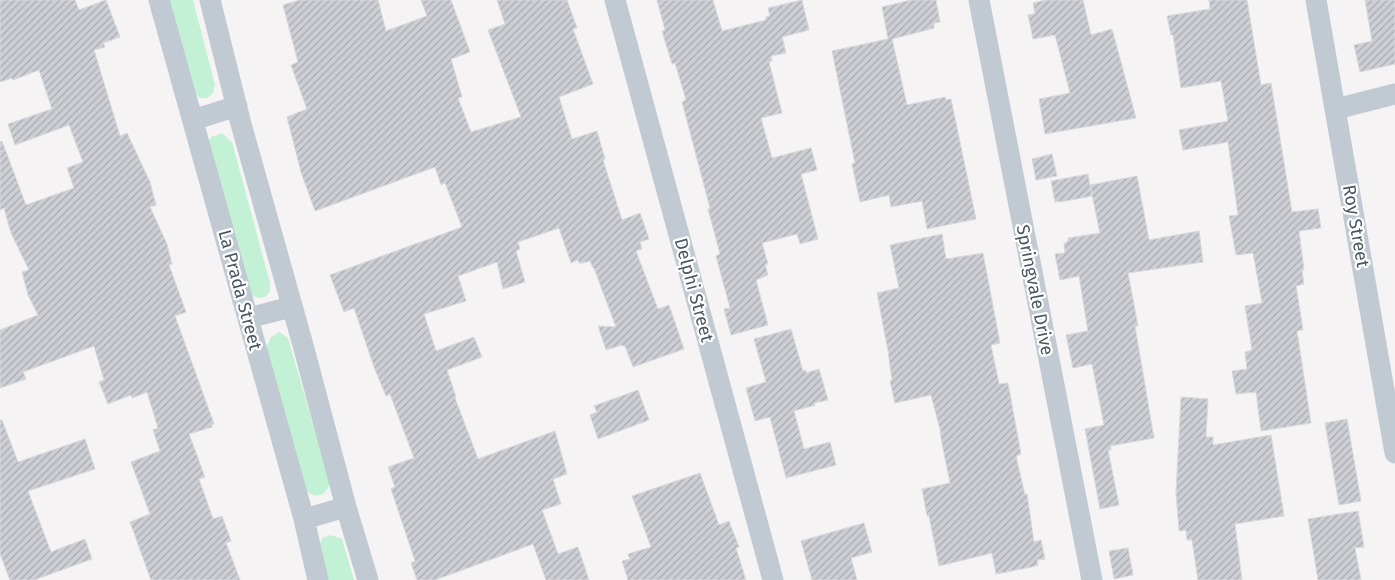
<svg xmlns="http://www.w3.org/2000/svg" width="1395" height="580" font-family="'Fira Sans',sans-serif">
<defs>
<pattern id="building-hatch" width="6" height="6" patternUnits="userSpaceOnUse" patternTransform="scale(1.25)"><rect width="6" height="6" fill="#cdcfd5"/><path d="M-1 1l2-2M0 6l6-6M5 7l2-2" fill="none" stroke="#a8abb0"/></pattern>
</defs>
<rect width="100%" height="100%" fill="#f5f3f3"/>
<path fill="#c3f1d5" d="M 166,0 L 193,0 L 215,85 L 213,93 L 207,98 L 200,98 L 192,91 Z
M 222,133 L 232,142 L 270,283 L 270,291 L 265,297 L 258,298 L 250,294 L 208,145 L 211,137 Z
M 279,332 L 288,338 L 330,483 C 325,498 315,499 304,489 L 265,351 L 271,337 Z
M 331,535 L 342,539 L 354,580 L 328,580 L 319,548 L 322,538 Z"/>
<path fill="url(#building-hatch)" stroke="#d7d9de" d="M 0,0 L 75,0 L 79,10 L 106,0 L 120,37 L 103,43 L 105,47 L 94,50 L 120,136 L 127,133 L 150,182 L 156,205 L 150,207 L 167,244 L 172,264 L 169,265 L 186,312 L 175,316 L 214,424 L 211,425 L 212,427 L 189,434 L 205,477 L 199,479 L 213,519 L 222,516 L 231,541 L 226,543 L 240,580 L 151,580 L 130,522 L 150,514 L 131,462 L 160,451 L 153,430 L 158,428 L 147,392 L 132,398 L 131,395 L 108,404 L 99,382 L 104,380 L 94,346 L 23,372 L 26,379 L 0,388 L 0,330 L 38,315 L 28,295 L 22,272 L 29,270 L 11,233 L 4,208 L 0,210 L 0,142 L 2,141 L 26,205 L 74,188 L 67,168 L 83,162 L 69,125 L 15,145 L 8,124 L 52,109 L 39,70 L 13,80 L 12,78 L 0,82 Z
M 300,0 L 378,0 L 386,31 L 427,16 L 421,0 L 451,0 L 470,52 L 451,59 L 462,97 L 458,98 L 471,132 L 521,117 L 488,30 L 505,24 L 497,0 L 567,0 L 577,28 L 573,29 L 593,84 L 559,97 L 572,139 L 597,131 L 605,159 L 603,160 L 622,220 L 640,213 L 649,239 L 640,242 L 642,249 L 636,251 L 658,309 L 669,305 L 684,349 L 633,367 L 625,346 L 623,346 L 622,345 L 606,350 L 598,326 L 616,327 L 594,268 L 593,268 L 590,261 L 582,263 L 579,263 L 578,260 L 571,263 L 559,228 L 518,242 L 520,249 L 516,251 L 525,282 L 503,289 L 497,262 L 458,276 L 466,301 L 424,314 L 436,351 L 474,337 L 482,357 L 447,370 L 456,397 L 455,398 L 478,459 L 555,431 L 567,474 L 553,479 L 561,504 L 542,510 L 558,554 L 578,547 L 589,580 L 546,580 L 533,544 L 435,580 L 417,580 L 411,563 L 415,561 L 391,489 L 395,487 L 388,467 L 414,458 L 390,394 L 386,396 L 374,367 L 354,308 L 344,312 L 330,275 L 462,227 L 445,183 L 441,185 L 435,167 L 315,211 L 301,172 L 287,117 L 307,109 L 291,65 L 298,62 L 283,5 Z
M 657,0 L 713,0 L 722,31 L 766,20 L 766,17 L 770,16 L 768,8 L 802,0 L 809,30 L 782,37 L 786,53 L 771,56 L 772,61 L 769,62 L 782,113 L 761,118 L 772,158 L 811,148 L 817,170 L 801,174 L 818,239 L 800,244 L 797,234 L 762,243 L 768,264 L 765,264 L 768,275 L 756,280 L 768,325 L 731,335 L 724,309 L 730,308 L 716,256 L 720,254 L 708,209 L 710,208 L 682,102 L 686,100 L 675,63 L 672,64 L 662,31 L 665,30 Z
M 911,0 L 936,0 L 940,22 L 934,23 L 934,28 L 927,30 L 892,39 L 907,105 L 945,97 L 946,100 L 951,99 L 976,219 L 927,229 L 922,201 L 891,207 L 889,195 L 860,202 L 852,164 L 855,163 L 832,51 L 888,39 L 882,7 Z
M 1045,0 L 1083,0 L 1091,35 L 1112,29 L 1136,118 L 1045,134 L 1039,99 L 1070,93 L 1055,35 L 1033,39 L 1028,15 L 1035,14 L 1033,3 Z
M 1209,0 L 1247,0 L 1261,85 L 1271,83 L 1292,212 L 1318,209 L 1321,228 L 1299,231 L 1304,270 L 1302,270 L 1304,284 L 1296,286 L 1303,330 L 1297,331 L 1311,423 L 1261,431 L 1256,392 L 1236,394 L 1232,371 L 1247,369 L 1245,352 L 1252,350 L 1245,306 L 1262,303 L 1253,253 L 1236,255 L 1229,216 L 1238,215 L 1228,142 L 1183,150 L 1179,130 L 1228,121 L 1221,81 L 1181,88 L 1173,35 L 1171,35 L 1167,16 L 1210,9 Z
M 1365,0 L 1395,0 L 1395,64 L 1360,72 L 1354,45 L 1372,41 Z
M 1052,154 L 1057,176 L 1036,180 L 1032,159 Z
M 1088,174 L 1092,196 L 1060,202 L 1059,201 L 1055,202 L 1051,181 Z
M 1137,176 L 1149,240 L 1199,231 L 1203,262 L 1128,273 L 1138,326 L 1135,326 L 1154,438 L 1110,446 L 1111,450 L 1108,450 L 1119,505 L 1100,509 L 1085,429 L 1104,425 L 1092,364 L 1073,368 L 1066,335 L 1088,331 L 1079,276 L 1060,280 L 1055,254 L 1065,253 L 1064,244 L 1068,241 L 1068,238 L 1100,233 L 1090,185 Z
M 942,234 L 946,259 L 983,253 L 1000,343 L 991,345 L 999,384 L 1008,383 L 1021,454 L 1016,456 L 1025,495 L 1027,494 L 1034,542 L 1041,540 L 1045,559 L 1037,560 L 1038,565 L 1032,567 L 996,574 L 992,553 L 939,566 L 929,516 L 927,516 L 922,489 L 950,483 L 940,433 L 941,433 L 931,395 L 895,403 L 890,381 L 892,380 L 888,351 L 877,293 L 899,288 L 890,245 Z
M 791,329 L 803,371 L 806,370 L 806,373 L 819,369 L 828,400 L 814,403 L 815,405 L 794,411 L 804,449 L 830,442 L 836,465 L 786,478 L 770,417 L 755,421 L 746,388 L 766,382 L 754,339 Z
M 638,390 L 649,420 L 598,439 L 590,415 L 597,412 L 594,406 Z
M 1181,397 L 1208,399 L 1206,437 L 1213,437 L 1213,445 L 1271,435 L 1284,516 L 1235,524 L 1242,580 L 1198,580 L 1192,540 L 1187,540 L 1186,530 L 1179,531 L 1176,493 Z
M 1347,419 L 1361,501 L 1339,505 L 1325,423 Z
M 0,420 L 2,420 L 18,462 L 85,439 L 95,469 L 28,491 L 51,552 L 85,539 L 92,559 L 34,580 L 10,580 L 0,554 Z
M 700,473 L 719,525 L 729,521 L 739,547 L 736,548 L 746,580 L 628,580 L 622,561 L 630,559 L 628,554 L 651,547 L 632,496 Z
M 1358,511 L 1364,547 L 1355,548 L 1361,580 L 1318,580 L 1308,519 Z
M 864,523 L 872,552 L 851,558 L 857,580 L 812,580 L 801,541 Z
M 1128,548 L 1133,575 L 1114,579 L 1109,551 Z"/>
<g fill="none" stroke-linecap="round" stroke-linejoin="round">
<path stroke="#c1cad2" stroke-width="21" d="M 159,0 L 304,519 L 318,580
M 210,0 L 241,124 L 303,345 L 346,507 L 368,580
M 615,0 L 773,580
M 979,0 L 1092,580
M 1316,0 L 1395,453
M 1336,109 L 1395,94
M 193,120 L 237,106
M 248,318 L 291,307
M 304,519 L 346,507"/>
</g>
<g text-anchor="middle" stroke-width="4.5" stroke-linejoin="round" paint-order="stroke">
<g font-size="18" fill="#4a5661" stroke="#fff">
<text transform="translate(1356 226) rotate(80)" y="6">Roy Street</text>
<text transform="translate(240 290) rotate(75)" y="6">La Prada Street</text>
<text transform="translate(694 290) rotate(75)" y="6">Delphi Street</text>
<text transform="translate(1035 290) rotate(79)" y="6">Springvale Drive</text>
</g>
</g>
</svg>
